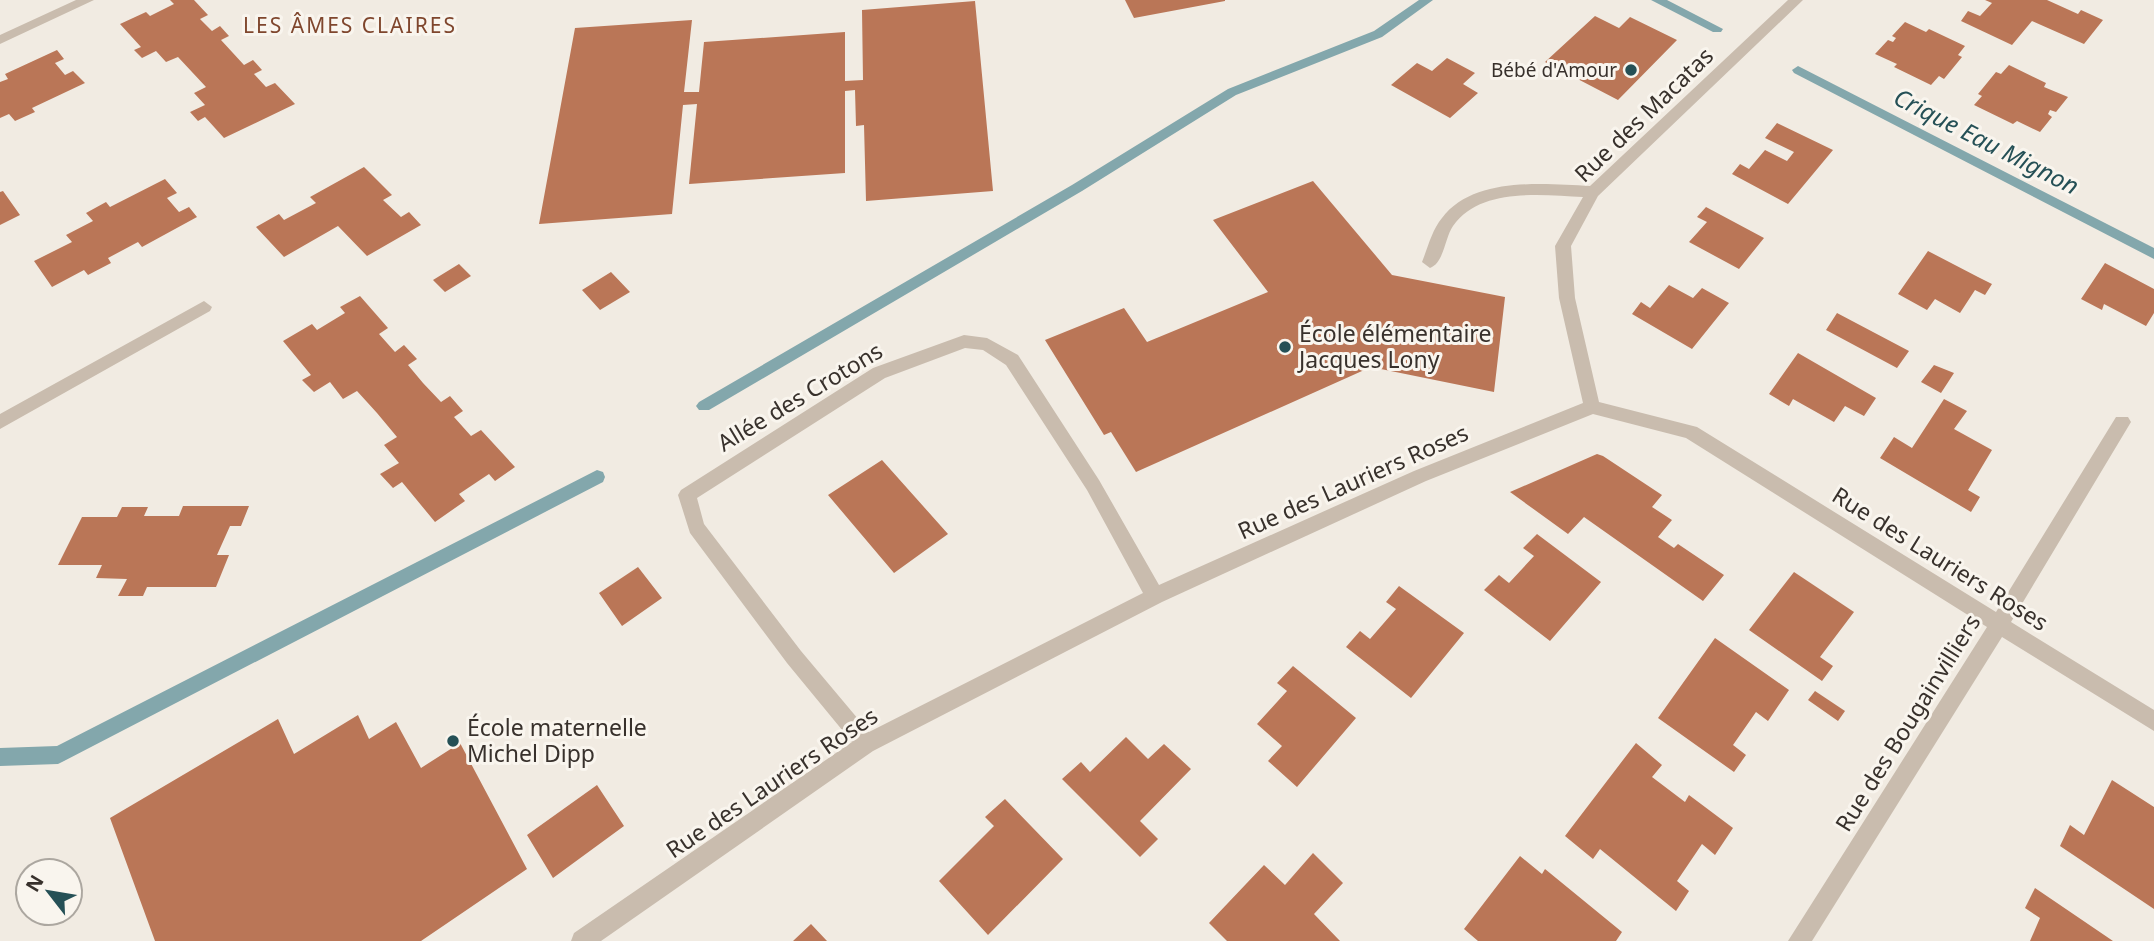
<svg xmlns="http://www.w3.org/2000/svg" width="2154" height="941" font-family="'Noto Sans',sans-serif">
<rect width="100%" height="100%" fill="#f1ebe2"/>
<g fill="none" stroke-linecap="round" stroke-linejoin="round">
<path fill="#83a7ac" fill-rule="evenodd" d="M 1419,0 L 1433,0 L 1382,37 L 1236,95 L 1082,191 L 709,410 L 699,410 L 696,406 L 699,402 L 1072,185 L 1228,89 L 1374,31 Z
M 1651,0 L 1667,0 L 1723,29 L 1721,32 L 1713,32 Z
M 1798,66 L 2154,248 L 2154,259 L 1794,73 L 1792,70 Z
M 597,470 L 603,472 L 605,477 L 603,482 L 64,761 L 58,764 L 0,766 L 0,748 L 57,746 Z"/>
</g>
<path fill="#ba7657" d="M 170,0 L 194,0 L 208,15 L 200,19 L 212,31 L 220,26 L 229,36 L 221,40 L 244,65 L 253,60 L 262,70 L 254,74 L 266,87 L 275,83 L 295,104 L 224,138 L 205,117 L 198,121 L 190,112 L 205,105 L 194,93 L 206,87 L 178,57 L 166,62 L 156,51 L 142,58 L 134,50 L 141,47 L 120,24 L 146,12 L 150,16 L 174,4 Z
M 1125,0 L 1225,0 L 1225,1 L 1134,18 Z
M 1985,0 L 2047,0 L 2078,14 L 2081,10 L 2103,20 L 2084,44 L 2032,21 L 2012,45 L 1961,21 L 1968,11 L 1980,16 L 1992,3 Z
M 975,1 L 993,191 L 866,201 L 864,125 L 856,126 L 855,90 L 845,91 L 845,173 L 689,184 L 697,104 L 683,105 L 672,214 L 539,224 L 575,28 L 692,20 L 684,92 L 699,92 L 704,42 L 845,32 L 845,81 L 863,80 L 862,10 Z
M 1595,16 L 1619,28 L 1630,17 L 1677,40 L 1618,100 L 1545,62 Z
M 1905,22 L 1926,32 L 1929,29 L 1965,46 L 1958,55 L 1962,57 L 1944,79 L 1939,76 L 1931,85 L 1894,67 L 1897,64 L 1875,54 L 1888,40 L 1893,42 L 1896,38 L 1892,36 Z
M 57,50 L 64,59 L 55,63 L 65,75 L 73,71 L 85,83 L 32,108 L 35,112 L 15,121 L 9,114 L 0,118 L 0,82 L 8,79 L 5,74 Z
M 1447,58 L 1475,73 L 1463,84 L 1478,93 L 1450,118 L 1391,85 L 1417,63 L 1432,71 Z
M 2009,65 L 2046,83 L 2044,87 L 2068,97 L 2056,112 L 2050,110 L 2048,114 L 2052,117 L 2040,132 L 2017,121 L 2013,124 L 1974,105 L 1982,96 L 1978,94 L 1996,72 L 2001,74 Z
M 1777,123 L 1833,150 L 1788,204 L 1732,174 L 1740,164 L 1749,169 L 1765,150 L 1787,161 L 1794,152 L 1765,138 Z
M 364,167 L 392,195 L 383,200 L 401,217 L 409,212 L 421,225 L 367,256 L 338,226 L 284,257 L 256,227 L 279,214 L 284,220 L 316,203 L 310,197 Z
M 165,179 L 177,193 L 167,198 L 179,212 L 189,207 L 197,217 L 142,247 L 138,242 L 108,258 L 111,263 L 88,275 L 84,270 L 52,287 L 34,261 L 72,242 L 66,235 L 93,221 L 86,213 L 106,202 L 110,207 Z
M 1313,181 L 1392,275 L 1505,297 L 1494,392 L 1371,367 L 1136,472 L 1111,432 L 1104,435 L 1045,340 L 1124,308 L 1147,342 L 1268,292 L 1213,220 Z
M 3,191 L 20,215 L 0,225 L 0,192 Z
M 1706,207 L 1764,238 L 1739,269 L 1689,242 L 1707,222 L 1697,217 Z
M 1928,251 L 1978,277 L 1992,284 L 1985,295 L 1975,290 L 1960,313 L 1935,299 L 1927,310 L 1898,294 Z
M 2105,263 L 2154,289 L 2154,313 L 2146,326 L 2104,304 L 2102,310 L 2081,299 Z
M 459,264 L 471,276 L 445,292 L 433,280 Z
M 611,272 L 630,292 L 600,310 L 582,290 Z
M 1669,285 L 1693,298 L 1702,288 L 1729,303 L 1692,349 L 1632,314 L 1641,302 L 1650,308 Z
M 360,296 L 388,328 L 379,334 L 395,352 L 404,345 L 417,359 L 408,365 L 423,383 L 441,402 L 450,396 L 463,411 L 454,417 L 471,436 L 481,430 L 515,467 L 495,481 L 489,474 L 459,494 L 465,501 L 435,522 L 402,482 L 393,488 L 380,474 L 399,463 L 384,445 L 397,437 L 377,413 L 357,391 L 343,399 L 330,382 L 314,392 L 302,380 L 311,375 L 283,341 L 312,324 L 317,330 L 345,313 L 340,307 Z
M 1837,313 L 1909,351 L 1897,368 L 1826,330 Z
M 1798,353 L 1876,398 L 1864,416 L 1845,406 L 1834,422 L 1793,399 L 1789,406 L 1769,394 Z
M 1934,365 L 1954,373 L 1941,393 L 1921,382 Z
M 1944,399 L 1967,411 L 1954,429 L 1992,450 L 1968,490 L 1980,497 L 1971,512 L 1880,458 L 1894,437 L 1912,448 Z
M 1597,454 L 1603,456 L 1662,495 L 1652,507 L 1672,520 L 1658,537 L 1674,548 L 1678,544 L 1724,575 L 1703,601 L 1584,517 L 1568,534 L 1510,492 Z
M 882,460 L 948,534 L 894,573 L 828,495 Z
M 183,506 L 249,506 L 241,526 L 230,526 L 217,555 L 229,555 L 216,587 L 147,587 L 143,596 L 118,596 L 127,579 L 96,578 L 102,565 L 58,565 L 82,517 L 117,517 L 122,507 L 148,507 L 144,516 L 179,516 Z
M 1537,534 L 1601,582 L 1550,641 L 1484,590 L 1499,575 L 1509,583 L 1534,556 L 1523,548 Z
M 638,567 L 662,598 L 622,626 L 599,593 Z
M 1794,572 L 1854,612 L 1820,657 L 1833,666 L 1822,681 L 1749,630 Z
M 1399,586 L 1464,633 L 1411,698 L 1346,647 L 1360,631 L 1370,639 L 1396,609 L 1386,602 Z
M 1715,638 L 1789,690 L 1768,721 L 1756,712 L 1733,745 L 1746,755 L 1734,772 L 1658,718 Z
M 1293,666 L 1356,718 L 1297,787 L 1268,761 L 1282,746 L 1257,724 L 1287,691 L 1277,683 Z
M 1815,691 L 1845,711 L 1838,721 L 1808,700 Z
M 358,715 L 369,739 L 396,722 L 421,768 L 460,743 L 527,869 L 421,941 L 155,941 L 110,818 L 278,719 L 294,754 Z
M 1126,737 L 1148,759 L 1164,744 L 1191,769 L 1140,821 L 1158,839 L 1140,857 L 1062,779 L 1081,762 L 1090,772 Z
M 1636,743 L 1662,765 L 1652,777 L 1685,802 L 1689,795 L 1733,828 L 1715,855 L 1702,844 L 1677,881 L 1689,891 L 1676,911 L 1600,849 L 1593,859 L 1565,836 Z
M 2112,780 L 2154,807 L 2154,909 L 2060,846 L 2070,825 L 2084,835 Z
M 597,785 L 624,826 L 553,878 L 527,835 Z
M 1005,799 L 1063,859 L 988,935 L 939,881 L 994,826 L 985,817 Z
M 1313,853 L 1343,883 L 1314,914 L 1340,941 L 1227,941 L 1209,923 L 1264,865 L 1285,885 Z
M 1520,856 L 1542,874 L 1545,869 L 1622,932 L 1616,941 L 1478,941 L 1464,929 Z
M 2035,888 L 2113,941 L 2030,941 L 2040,918 L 2025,908 Z
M 811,924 L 827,941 L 793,941 Z"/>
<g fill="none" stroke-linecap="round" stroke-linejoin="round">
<path fill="#c9bcae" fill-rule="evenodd" d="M 76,0 L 94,0 L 0,44 L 0,35 Z
M 1788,0 L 1803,0 L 1598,196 L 1571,246 L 1575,298 L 1599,402 L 1697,427 L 1996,612 L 2116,417 L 2128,417 L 2131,422 L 2011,622 L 2154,710 L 2154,731 L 2002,637 L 1812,941 L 1788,941 L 1987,627 L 1686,438 L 1593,414 L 1426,481 L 1162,602 L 873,751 L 601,941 L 571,941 L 574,933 L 852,742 L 787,663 L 690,533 L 678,495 L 681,490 L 873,368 L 964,335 L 987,338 L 1018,355 L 1099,480 L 1159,585 L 1414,471 L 1583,403 L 1559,298 L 1555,246 L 1583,197 C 1542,195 1480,187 1453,226 C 1445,237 1444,263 1430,268 L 1422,262 C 1428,247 1432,230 1442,218 C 1474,176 1544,184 1590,186 ZM 965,348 L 983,350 L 1006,365 L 1087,490 L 1143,593 L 869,732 L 801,651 L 704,524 L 697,498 L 885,378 Z
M 204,301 L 212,307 L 210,311 L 0,429 L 0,414 Z"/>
</g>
<g fill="#255056" stroke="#f9f5ee" stroke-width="2.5">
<circle cx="1631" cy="70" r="7"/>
<circle cx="1285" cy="347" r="7"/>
<circle cx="453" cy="741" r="7"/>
</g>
<g text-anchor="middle" stroke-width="6" stroke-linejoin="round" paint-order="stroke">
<g font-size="19" fill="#38312c" stroke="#f9f5ee" text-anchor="end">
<text x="1617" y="77">Bébé d'Amour</text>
</g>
<g font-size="21" letter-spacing="2" fill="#7f462d" stroke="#f9f5ee">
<text x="350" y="33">LES ÂMES CLAIRES</text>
</g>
<g font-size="23" fill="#38312c" stroke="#f9f5ee">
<text transform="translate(1644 115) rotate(-44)" y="8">Rue des Macatas</text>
<text transform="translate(800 397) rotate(-31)" y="8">Allée des Crotons</text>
<text transform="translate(1353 482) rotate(-24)" y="8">Rue des Lauriers Roses</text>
<text transform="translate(1940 559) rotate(32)" y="8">Rue des Lauriers Roses</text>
<text transform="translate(1908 723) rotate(-58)" y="8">Rue des Bougainvilliers</text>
<text transform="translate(772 783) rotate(-34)" y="8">Rue des Lauriers Roses</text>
</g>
<g font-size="23" fill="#38312c" stroke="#f9f5ee" text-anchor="start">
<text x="1299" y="342">École élémentaire<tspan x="1299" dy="26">Jacques Lony</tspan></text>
<text x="467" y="736">École maternelle<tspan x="467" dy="26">Michel Dipp</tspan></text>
</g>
<g font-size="24" font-style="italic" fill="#255056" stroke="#f9f5ee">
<text transform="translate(1986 142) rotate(27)" y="8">Crique Eau Mignon</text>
</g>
</g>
<g transform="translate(49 892) rotate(301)"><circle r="33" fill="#f9f5ee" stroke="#aca7a0" stroke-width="2"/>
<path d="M0-5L12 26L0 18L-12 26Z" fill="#255056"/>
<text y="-10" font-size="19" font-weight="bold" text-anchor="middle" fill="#38312c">N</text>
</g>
</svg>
